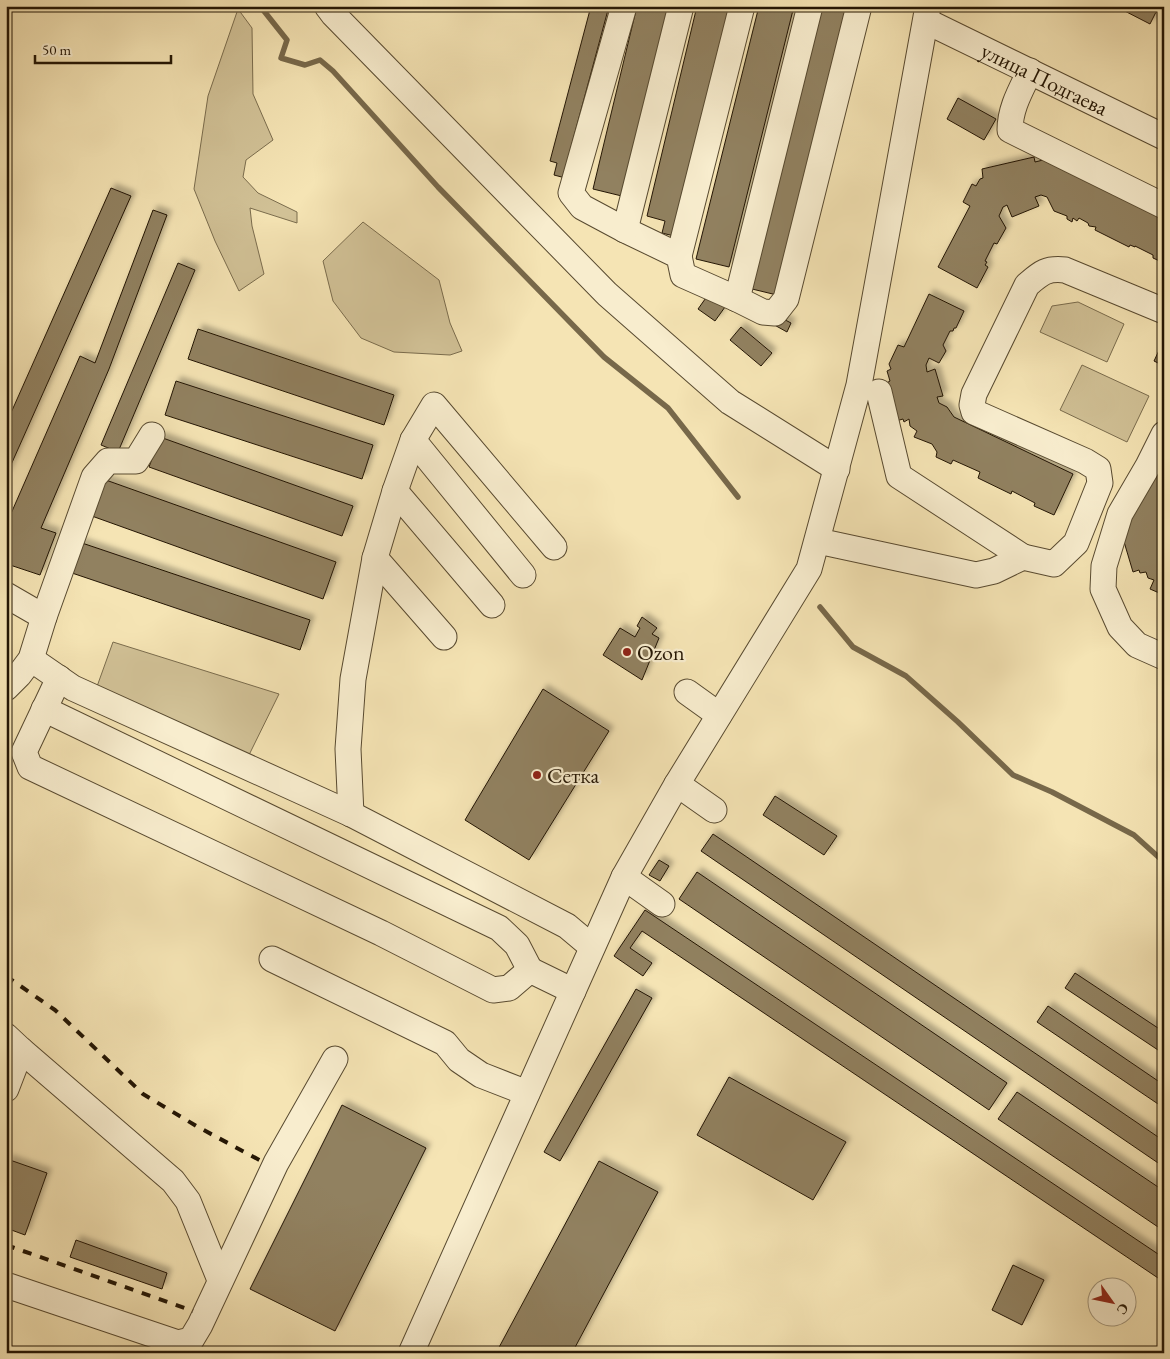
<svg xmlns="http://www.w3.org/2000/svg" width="1170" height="1359" font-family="'EB Garamond',serif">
<defs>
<filter id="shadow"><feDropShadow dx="4.5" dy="-4.5" stdDeviation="2.5" flood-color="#0004"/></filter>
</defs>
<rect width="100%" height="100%" fill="#f5e4b4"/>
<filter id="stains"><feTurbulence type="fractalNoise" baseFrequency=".004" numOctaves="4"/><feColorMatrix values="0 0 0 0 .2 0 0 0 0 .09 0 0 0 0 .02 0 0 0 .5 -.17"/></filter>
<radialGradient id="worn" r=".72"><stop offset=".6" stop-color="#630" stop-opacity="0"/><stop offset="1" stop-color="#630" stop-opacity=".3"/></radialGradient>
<path fill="#d1c196" stroke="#7a6c4d" d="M 238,9 L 252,28 L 253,94 L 273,140 L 246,160 L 243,177 L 258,193 L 297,212 L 297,223 L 250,208 L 252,226 L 264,274 L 239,291 L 215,241 L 194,189 L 208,96 Z
M 363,222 L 439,280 L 450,323 L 462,351 L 450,355 L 394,352 L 361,338 L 333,301 L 323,261 Z
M 1078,302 L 1124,324 L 1107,362 L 1040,332 L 1052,306 Z
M 1082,365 L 1149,396 L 1127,442 L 1060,410 Z
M 113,642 L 279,694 L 248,757 L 95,692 Z"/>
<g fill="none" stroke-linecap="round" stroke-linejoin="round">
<path stroke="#77684a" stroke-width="5.5" d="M 260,6 L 287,40 L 281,58 L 305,65 L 320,60 L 333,71 L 438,187 L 604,357 L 668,408 L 738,497
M 820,607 L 853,647 L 906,676 L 958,722 L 1013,775 L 1052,792 L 1134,835 L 1164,862"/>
</g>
<path fill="#918160" stroke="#241604" filter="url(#shadow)" d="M 591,6 L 609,6 L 570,151 L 580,153 L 573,180 L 554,175 L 557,163 L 550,161 Z
M 637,6 L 677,6 L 630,198 L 593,189 Z
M 697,6 L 734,6 L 678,237 L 662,233 L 665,221 L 647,216 Z
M 759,6 L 794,6 L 729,267 L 696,259 Z
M 817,6 L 852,6 L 781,296 L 748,288 Z
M 1115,6 L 1159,6 L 1150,24 Z
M 958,98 L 996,119 L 984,140 L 947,119 Z
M 1034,157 L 1035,162 L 1043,160 L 1164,218 L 1164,263 L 1153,258 L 1153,255 L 1135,246 L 1135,247 L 1130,245 L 1129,247 L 1095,230 L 1096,227 L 1089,226 L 1088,223 L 1079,218 L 1077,221 L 1073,218 L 1072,222 L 1067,219 L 1067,216 L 1054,211 L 1047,197 L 1041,195 L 1035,197 L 1039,206 L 1012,217 L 1007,205 L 1003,207 L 999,216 L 1006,228 L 997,244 L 994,243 L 985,261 L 987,262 L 985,265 L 988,267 L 977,288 L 938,267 L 970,206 L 963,202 L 972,184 L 976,186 L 980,179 L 983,178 L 982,169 Z
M 111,188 L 131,196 L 6,476 L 6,424 Z
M 153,210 L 167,215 L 109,369 L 41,528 L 56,533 L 40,575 L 7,564 L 6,565 L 6,525 L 80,356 L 95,363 Z
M 178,263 L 195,270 L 118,452 L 101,445 Z
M 929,294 L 964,311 L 956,328 L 954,328 L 953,331 L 950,331 L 943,345 L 946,351 L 939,363 L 929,358 L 926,365 L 927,372 L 935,369 L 943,396 L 937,397 L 939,403 L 947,407 L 954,417 L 1073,474 L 1054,515 L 1034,506 L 1035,503 L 1012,491 L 1011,494 L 978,478 L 980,472 L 953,460 L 951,464 L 936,457 L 937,452 L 932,444 L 914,437 L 917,431 L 910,426 L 909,419 L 904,422 L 903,419 L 896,421 L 885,384 L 890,381 L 887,371 L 891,369 L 889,364 L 898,345 L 904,347 Z
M 708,295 L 725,307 L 715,321 L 698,309 Z
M 774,314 L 791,323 L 787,332 L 769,322 Z
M 741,327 L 772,353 L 761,366 L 730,340 Z
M 198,329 L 394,395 L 384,425 L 188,359 Z
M 1162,344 L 1164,345 L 1164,366 L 1154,361 Z
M 176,381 L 373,445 L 362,479 L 165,415 Z
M 160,437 L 353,506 L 342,536 L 149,467 Z
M 1164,438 L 1164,515 L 1162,518 L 1164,523 L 1164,595 L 1150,589 L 1154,580 L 1148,578 L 1146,572 L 1140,573 L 1139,570 L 1133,572 L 1122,535 Z
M 103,479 L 336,562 L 323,599 L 89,515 Z
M 79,542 L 310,620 L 300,650 L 69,572 Z
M 642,617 L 657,628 L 652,634 L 659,638 L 642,680 L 603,655 L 620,628 L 635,637 L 640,628 L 637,626 Z
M 543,689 L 609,731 L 529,860 L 465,820 Z
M 775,796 L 837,836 L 824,855 L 763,815 Z
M 713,834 L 1164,1141 L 1164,1167 L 701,851 Z
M 659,860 L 669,866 L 660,881 L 649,875 Z
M 697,872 L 1007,1083 L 989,1110 L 679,899 Z
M 645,910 L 1164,1258 L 1164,1282 L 642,931 L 630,948 L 652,963 L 643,976 L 614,956 Z
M 1075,973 L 1164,1032 L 1164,1054 L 1065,988 Z
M 636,989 L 652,998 L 560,1161 L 544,1152 Z
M 1048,1006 L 1164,1085 L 1164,1108 L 1037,1022 Z
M 729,1077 L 846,1142 L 813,1200 L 697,1135 Z
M 1017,1092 L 1164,1191 L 1164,1231 L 998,1119 Z
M 342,1105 L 426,1148 L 335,1331 L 250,1289 Z
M 7,1159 L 47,1173 L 25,1235 L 6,1228 Z
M 599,1161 L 658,1192 L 572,1353 L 496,1353 Z
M 76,1240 L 167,1273 L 162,1289 L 70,1257 Z
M 1013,1265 L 1044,1280 L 1022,1325 L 992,1310 Z"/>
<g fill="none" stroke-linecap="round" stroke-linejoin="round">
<defs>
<g id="minor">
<path d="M 327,6 L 333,14 L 607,294 L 730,402 L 837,469"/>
<path d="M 624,6 L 571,193 L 582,207 L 625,230 L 679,256 L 683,275 L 737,299 L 763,312 L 775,313 L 786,299 L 859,6"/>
<path id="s1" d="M 926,21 L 1164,137"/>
<path d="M 1030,71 C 1021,90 1010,108 1010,130 L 1164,206"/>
<path d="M 625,230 L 681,6"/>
<path d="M 679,256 L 742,6"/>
<path d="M 737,299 L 810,6"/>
<path d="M 879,392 L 899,476 L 1023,557"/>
<path d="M 1164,434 L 1148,466 L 1120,514 L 1104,566 L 1103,589 L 1120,627 L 1137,645 L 1164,657"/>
<path d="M 413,440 L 523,575"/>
<path d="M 395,491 L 492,605"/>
<path d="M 818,541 L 976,575 L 994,571 L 1023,557 L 1054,564 L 1076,543 L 1100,483 L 1098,469 L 1085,461 L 974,412 L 972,405 L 974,394 L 1027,285 C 1041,273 1046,268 1065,270 L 1164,311"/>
<path d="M 375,558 L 444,637"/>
<path d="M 6,595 L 44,617"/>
<path d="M 31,659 L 73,688 L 351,814 L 567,926 L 592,947"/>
<path d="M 59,678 L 24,752 L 30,767 L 381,933 L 493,990 L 509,988 L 530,970 L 573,991"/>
<path d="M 6,688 L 19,675 L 31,659 L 44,617 L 94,477 L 108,461 L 136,461 L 152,435"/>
<path d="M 687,692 L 719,715"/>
<path d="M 44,709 L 499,928 L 517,945 L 530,970"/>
<path d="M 677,784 L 714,810"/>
<path d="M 351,814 L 348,749 L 353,679 L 375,558 L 395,491 L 413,440 L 434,405 L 554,547"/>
<path d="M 624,877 L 662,904"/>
<path d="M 272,959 L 445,1043 L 459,1060 L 481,1075 L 527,1093"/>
<path d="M 6,1036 L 21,1050 L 6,1089"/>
<path d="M 21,1050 L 173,1181 L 188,1201 L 220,1280"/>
<path d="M 6,1285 L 178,1343 L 191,1340 L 200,1325 L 276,1163 L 335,1059"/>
<path d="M 411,1353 L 624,877 L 677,784 L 809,569 L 859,385 L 928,6"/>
</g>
</defs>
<use href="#minor" stroke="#584a30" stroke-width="27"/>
<use href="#minor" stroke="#f8edce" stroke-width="25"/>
<path stroke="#241604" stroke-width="4" stroke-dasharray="9 9" stroke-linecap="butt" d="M 6,976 L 55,1010 L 143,1094 L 198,1127 L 265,1163
M 6,1245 L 193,1311"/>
</g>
<g fill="#8f2418" stroke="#f8edce" stroke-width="2">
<circle cx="627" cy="652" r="5"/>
<circle cx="537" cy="775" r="5"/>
</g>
<g text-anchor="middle" stroke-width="4.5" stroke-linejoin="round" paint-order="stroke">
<g font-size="22" fill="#241604" stroke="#f8edce">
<text dy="8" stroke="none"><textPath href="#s1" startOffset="132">улица Подгаева</textPath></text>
</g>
<g font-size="22" fill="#241604" stroke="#f8edce" text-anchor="start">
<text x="637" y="660">Ozon</text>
<text x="547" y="783">Сетка</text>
</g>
</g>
<rect width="1170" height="1359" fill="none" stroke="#f5e4b4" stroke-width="25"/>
<rect x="8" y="8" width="1155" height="1344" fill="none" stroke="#241604" stroke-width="2.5"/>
<rect x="12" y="12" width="1145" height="1334" fill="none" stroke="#241604"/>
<g transform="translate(1112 1302) rotate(123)"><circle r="24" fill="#f8edce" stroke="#a3977d"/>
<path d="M0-4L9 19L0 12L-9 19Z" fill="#8f2418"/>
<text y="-8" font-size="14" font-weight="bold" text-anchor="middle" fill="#241604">С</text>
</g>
<path d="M35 55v8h136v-8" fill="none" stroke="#241604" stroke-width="2.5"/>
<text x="42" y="55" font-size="15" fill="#241604" stroke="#f8edce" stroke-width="4" paint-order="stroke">50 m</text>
<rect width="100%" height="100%" filter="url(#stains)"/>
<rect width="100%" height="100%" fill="url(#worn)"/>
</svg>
